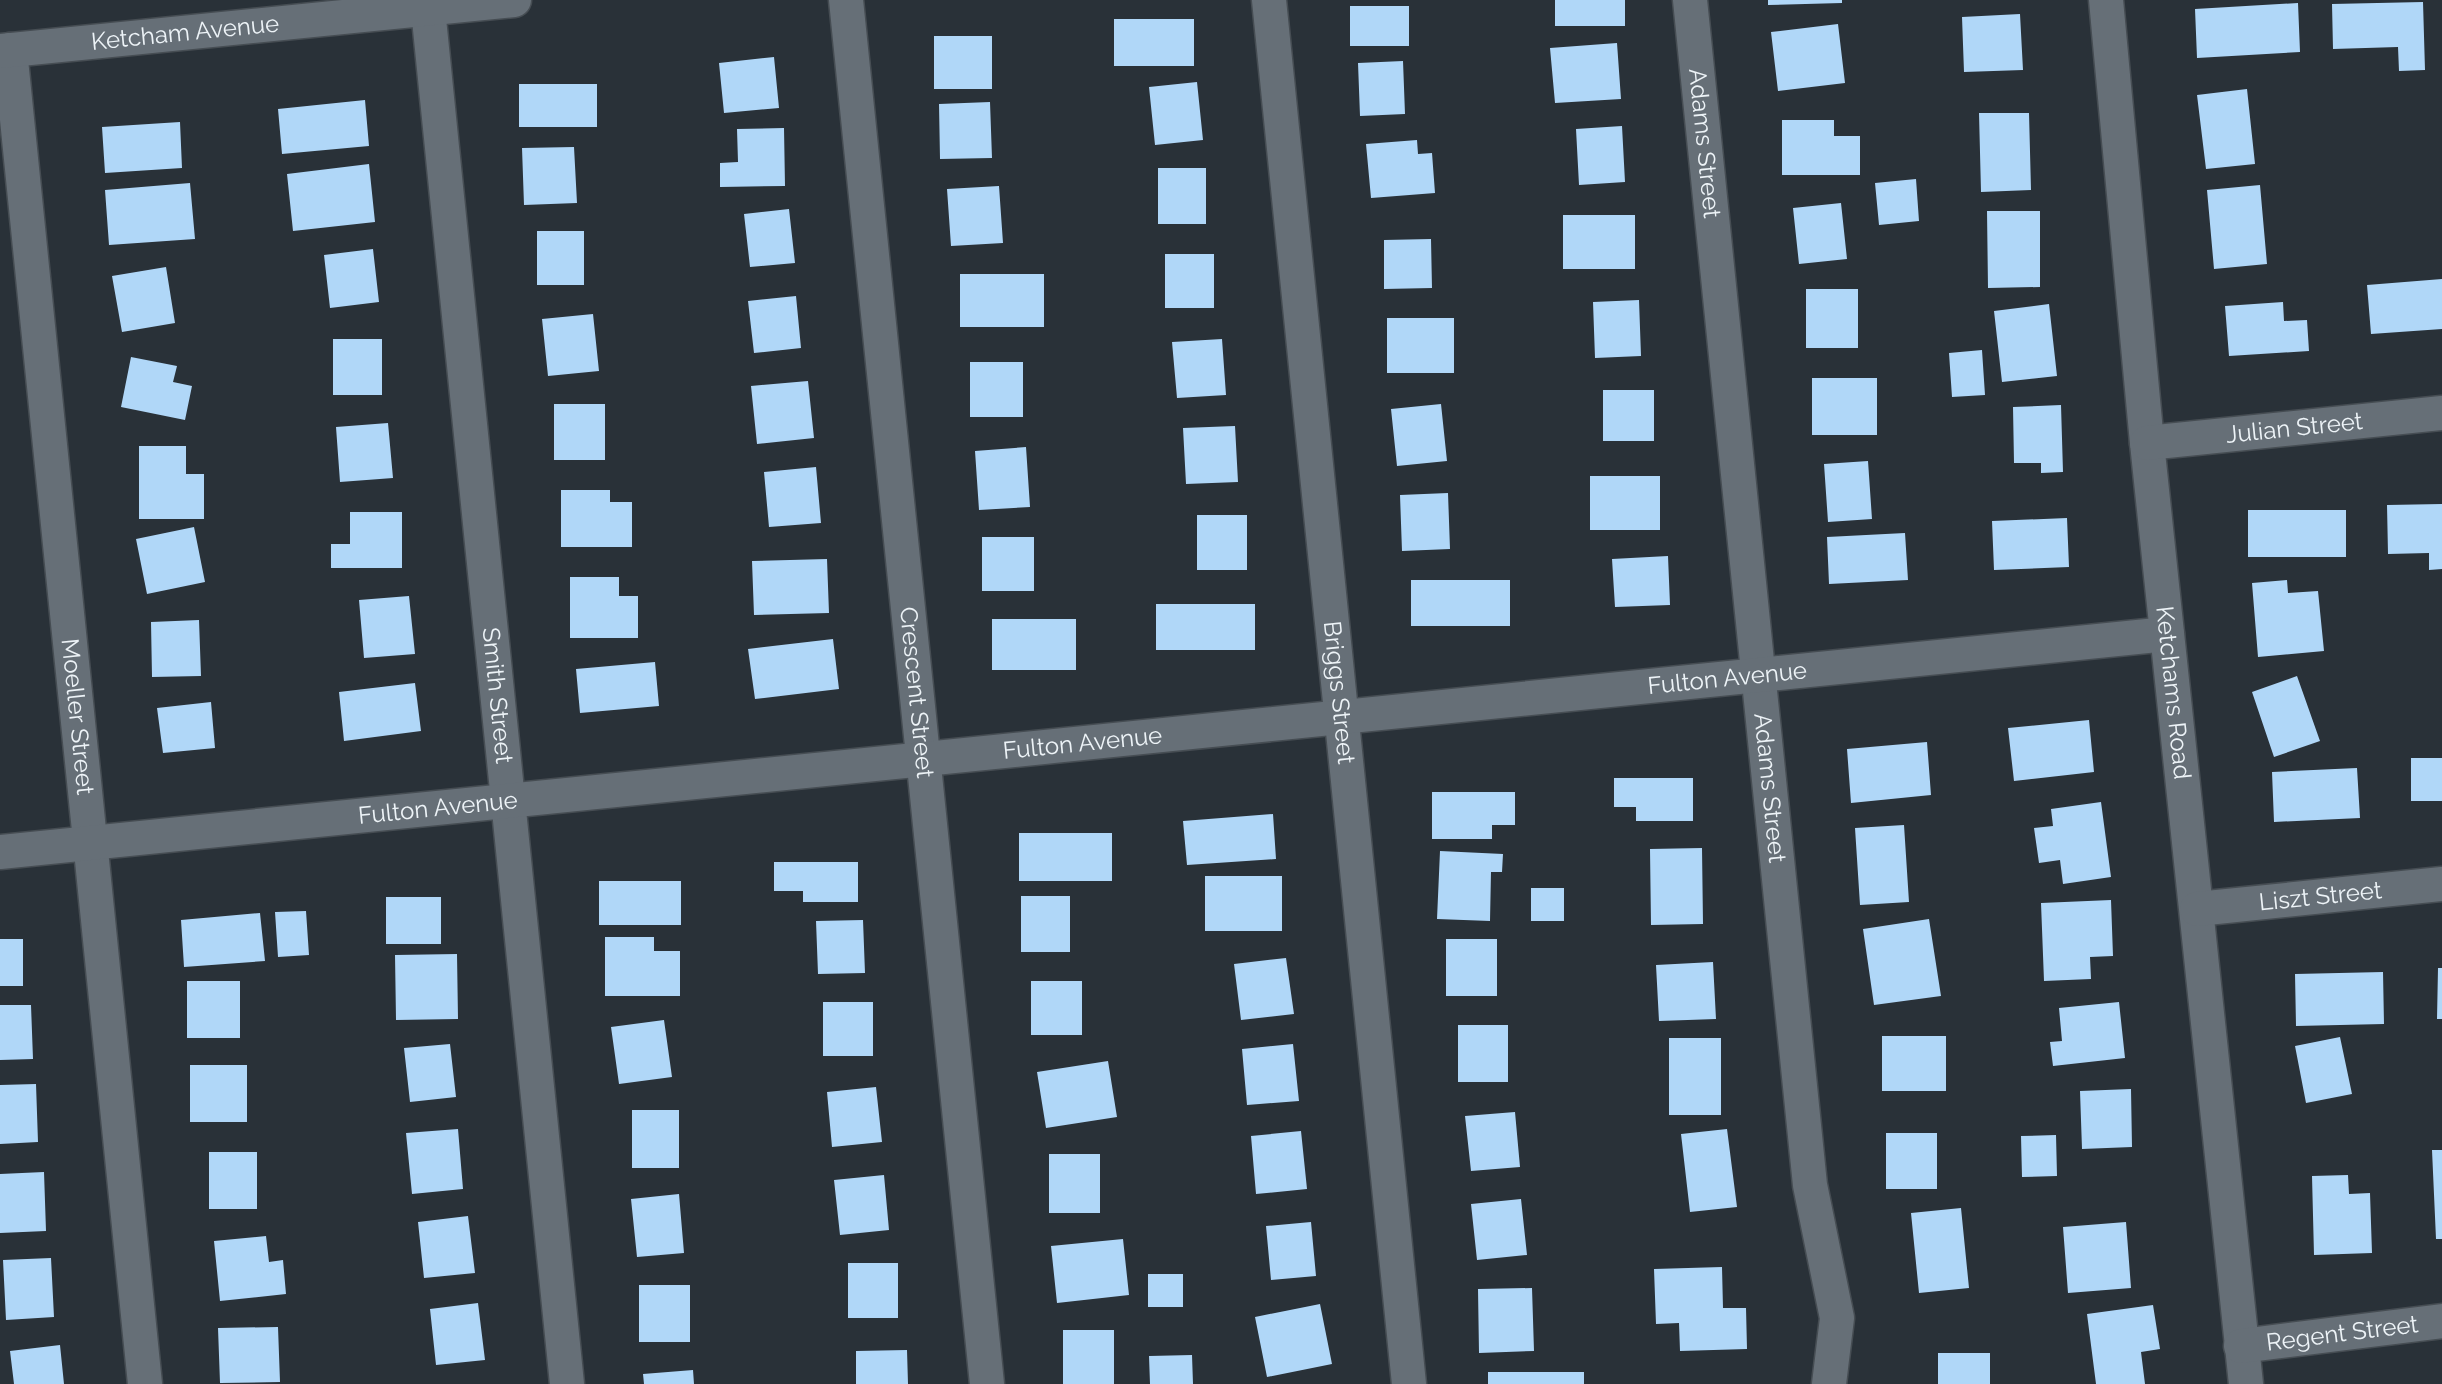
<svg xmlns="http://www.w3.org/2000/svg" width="2442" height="1384" font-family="Raleway,sans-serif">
<rect width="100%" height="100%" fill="#293138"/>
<path fill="#b0d7f8" d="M 1555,0 L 1625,0 L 1625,26 L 1555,26 Z
M 1768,0 L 1842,0 L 1842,3 L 1768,5 Z
M 2423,2 L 2425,70 L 2399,71 L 2398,47 L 2333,49 L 2332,4 Z
M 2298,3 L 2300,52 L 2197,58 L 2195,9 Z
M 1350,6 L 1409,6 L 1409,46 L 1350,46 Z
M 2020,14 L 2023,70 L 1964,72 L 1962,17 Z
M 1114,19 L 1194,19 L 1194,66 L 1114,66 Z
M 1838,24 L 1845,83 L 1778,91 L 1771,32 Z
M 934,36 L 992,36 L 992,89 L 934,89 Z
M 1617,43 L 1621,99 L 1555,103 L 1550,48 Z
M 774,57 L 779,108 L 724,113 L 719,63 Z
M 1403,61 L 1405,114 L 1360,116 L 1358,63 Z
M 1197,82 L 1203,140 L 1155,145 L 1149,87 Z
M 519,84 L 597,84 L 597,127 L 519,127 Z
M 2247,89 L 2255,164 L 2206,169 L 2197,95 Z
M 365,100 L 369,146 L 282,154 L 278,109 Z
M 990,102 L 992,158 L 940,159 L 939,104 Z
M 1979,113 L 2029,113 L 2031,190 L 1981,192 Z
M 1782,120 L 1834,120 L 1834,136 L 1860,136 L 1860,175 L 1782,175 Z
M 180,122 L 182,168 L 105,173 L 102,127 Z
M 1622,126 L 1625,182 L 1579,185 L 1576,129 Z
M 784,128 L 785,186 L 720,187 L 720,163 L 738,162 L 737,129 Z
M 1417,140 L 1418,154 L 1432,153 L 1435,193 L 1371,198 L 1366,144 Z
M 574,147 L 577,203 L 524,205 L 522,148 Z
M 369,164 L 375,222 L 293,231 L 287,174 Z
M 1158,168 L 1206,168 L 1206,224 L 1158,224 Z
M 1916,179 L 1919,221 L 1879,225 L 1875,183 Z
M 190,183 L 195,239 L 109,245 L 105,190 Z
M 2260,185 L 2267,264 L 2214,269 L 2207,190 Z
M 999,186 L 1003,243 L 951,246 L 947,189 Z
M 1841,203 L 1847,259 L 1799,264 L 1793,208 Z
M 789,209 L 795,263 L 750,267 L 744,214 Z
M 1987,211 L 2040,211 L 2040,287 L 1988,288 Z
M 1563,215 L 1635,215 L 1635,269 L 1563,269 Z
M 537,231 L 584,231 L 584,285 L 537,285 Z
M 1431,239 L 1432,288 L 1384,289 L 1384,240 Z
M 373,249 L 379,302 L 330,308 L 324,255 Z
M 1165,254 L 1214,254 L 1214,308 L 1165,308 Z
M 166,267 L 175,323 L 122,332 L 112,276 Z
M 960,274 L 1044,274 L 1044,327 L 960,327 Z
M 2442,279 L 2442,329 L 2371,334 L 2367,285 Z
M 1806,289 L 1858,289 L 1858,348 L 1806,348 Z
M 796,296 L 801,348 L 754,353 L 748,301 Z
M 1639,300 L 1641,356 L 1595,358 L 1593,302 Z
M 2283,302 L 2284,321 L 2307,320 L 2309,351 L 2229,356 L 2225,306 Z
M 2049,304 L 2057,376 L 2002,382 L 1994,311 Z
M 593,314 L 599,371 L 548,376 L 542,319 Z
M 1387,318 L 1454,318 L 1454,373 L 1387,373 Z
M 333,339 L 382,339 L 382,395 L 333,395 Z
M 1222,339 L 1226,395 L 1177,398 L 1172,342 Z
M 1982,350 L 1985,395 L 1952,397 L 1949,353 Z
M 131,357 L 177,366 L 173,382 L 192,386 L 185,420 L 121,407 Z
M 970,362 L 1023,362 L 1023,417 L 970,417 Z
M 1812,378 L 1877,378 L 1877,435 L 1812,435 Z
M 808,381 L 814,438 L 757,444 L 751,386 Z
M 1603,390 L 1654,390 L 1654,441 L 1603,441 Z
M 554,404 L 605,404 L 605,460 L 554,460 Z
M 1441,404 L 1447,461 L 1397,466 L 1391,409 Z
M 2061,405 L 2063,472 L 2041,473 L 2041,463 L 2014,463 L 2013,407 Z
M 388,423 L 393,478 L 340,482 L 336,427 Z
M 1235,426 L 1238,482 L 1186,484 L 1183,428 Z
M 139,446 L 186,446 L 186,474 L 204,474 L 204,519 L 139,519 Z
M 1026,447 L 1030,507 L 979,510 L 975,451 Z
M 1868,461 L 1872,519 L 1828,522 L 1824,464 Z
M 816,467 L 821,523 L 769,527 L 764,472 Z
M 1590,476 L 1660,476 L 1660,530 L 1590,530 Z
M 561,490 L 610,490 L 610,502 L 632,502 L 632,547 L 561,547 Z
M 1448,493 L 1450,549 L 1402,551 L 1400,495 Z
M 2442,504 L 2442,569 L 2429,570 L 2429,553 L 2388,554 L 2387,505 Z
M 2248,510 L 2346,510 L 2346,557 L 2248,557 Z
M 350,512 L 402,512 L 402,568 L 331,568 L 331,544 L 350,544 Z
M 1197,515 L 1247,515 L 1247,570 L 1197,570 Z
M 2067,518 L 2069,567 L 1994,570 L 1992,521 Z
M 194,527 L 205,582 L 147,594 L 136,539 Z
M 1905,533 L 1908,580 L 1829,584 L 1827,537 Z
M 982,537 L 1034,537 L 1034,591 L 982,591 Z
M 1668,556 L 1670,605 L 1615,607 L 1612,559 Z
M 827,559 L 829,613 L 754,615 L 752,561 Z
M 570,577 L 619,577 L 619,596 L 638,596 L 638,638 L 570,638 Z
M 1411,580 L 1510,580 L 1510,626 L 1411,626 Z
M 2287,580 L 2288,593 L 2318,591 L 2324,651 L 2258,657 L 2252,583 Z
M 409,596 L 415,654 L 364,658 L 359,600 Z
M 1156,604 L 1255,604 L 1255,650 L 1156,650 Z
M 992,619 L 1076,619 L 1076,670 L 992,670 Z
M 199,620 L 201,676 L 152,677 L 151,622 Z
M 833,639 L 839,689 L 755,699 L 748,649 Z
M 655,662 L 659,706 L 580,713 L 576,669 Z
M 2297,676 L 2320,741 L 2274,757 L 2252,692 Z
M 415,683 L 421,731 L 344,741 L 339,692 Z
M 211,702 L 215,748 L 163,753 L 157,708 Z
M 2089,720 L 2094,772 L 2014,781 L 2008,728 Z
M 1927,742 L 1931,795 L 1851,803 L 1847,749 Z
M 2411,758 L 2442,758 L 2442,801 L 2411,801 Z
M 2357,768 L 2360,818 L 2274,822 L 2272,772 Z
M 1614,778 L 1693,778 L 1693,821 L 1636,821 L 1636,807 L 1614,807 Z
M 1432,792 L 1515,792 L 1515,825 L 1492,825 L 1492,839 L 1432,839 Z
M 2101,802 L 2111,877 L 2063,884 L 2060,860 L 2039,863 L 2034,828 L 2053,826 L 2051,809 Z
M 1273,814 L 1276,859 L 1187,865 L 1183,821 Z
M 1904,825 L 1909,902 L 1860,905 L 1855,828 Z
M 1019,833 L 1112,833 L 1112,881 L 1019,881 Z
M 1702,848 L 1703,924 L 1651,925 L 1650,849 Z
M 1440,851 L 1503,854 L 1502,872 L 1491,872 L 1490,921 L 1437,919 Z
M 774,862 L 858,862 L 858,902 L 803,902 L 803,891 L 774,891 Z
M 1205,876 L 1282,876 L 1282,931 L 1205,931 Z
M 599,881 L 681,881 L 681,925 L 599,925 Z
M 1531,888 L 1564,888 L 1564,921 L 1531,921 Z
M 1021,896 L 1070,896 L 1070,952 L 1021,952 Z
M 386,897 L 441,897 L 441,944 L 386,944 Z
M 2111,900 L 2113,956 L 2090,957 L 2091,979 L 2044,981 L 2041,903 Z
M 306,911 L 309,955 L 278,957 L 275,912 Z
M 260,913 L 265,961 L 184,967 L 181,920 Z
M 1929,919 L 1941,996 L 1874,1005 L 1863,929 Z
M 863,920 L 865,973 L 818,974 L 816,921 Z
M 605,937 L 654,937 L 654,951 L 680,951 L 680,996 L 605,996 Z
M 0,939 L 23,939 L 23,986 L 0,986 Z
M 1446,939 L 1497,939 L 1497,996 L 1446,996 Z
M 457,954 L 458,1019 L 396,1020 L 395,955 Z
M 1286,958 L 1294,1014 L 1241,1020 L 1234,964 Z
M 1713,962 L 1716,1019 L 1659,1021 L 1656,965 Z
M 2438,968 L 2442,968 L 2442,1019 L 2437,1019 Z
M 2383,972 L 2384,1024 L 2296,1026 L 2295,974 Z
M 187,981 L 240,981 L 240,1038 L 187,1038 Z
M 1031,981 L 1082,981 L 1082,1035 L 1031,1035 Z
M 823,1002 L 873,1002 L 873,1056 L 823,1056 Z
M 2119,1002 L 2125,1058 L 2053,1066 L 2050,1042 L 2062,1041 L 2059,1008 Z
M 0,1005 L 31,1005 L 33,1059 L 0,1060 Z
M 664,1020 L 672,1077 L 619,1084 L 611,1027 Z
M 1458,1025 L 1508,1025 L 1508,1082 L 1458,1082 Z
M 1882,1036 L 1946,1036 L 1946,1091 L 1882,1091 Z
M 2340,1037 L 2352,1094 L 2306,1103 L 2295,1046 Z
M 1669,1038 L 1721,1038 L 1721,1115 L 1669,1115 Z
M 450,1044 L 456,1097 L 410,1102 L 404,1048 Z
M 1293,1044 L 1299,1101 L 1247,1105 L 1242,1049 Z
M 1108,1061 L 1117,1117 L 1046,1128 L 1037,1072 Z
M 190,1065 L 247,1065 L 247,1122 L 190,1122 Z
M 36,1084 L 38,1142 L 0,1144 L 0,1085 Z
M 876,1087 L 882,1142 L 832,1147 L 827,1092 Z
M 2131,1089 L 2132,1147 L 2082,1149 L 2080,1091 Z
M 632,1110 L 679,1110 L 679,1168 L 632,1168 Z
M 1515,1112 L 1520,1167 L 1471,1171 L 1465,1116 Z
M 458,1129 L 463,1189 L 412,1194 L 406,1133 Z
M 1727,1129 L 1737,1207 L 1690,1212 L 1681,1134 Z
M 1301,1131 L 1307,1189 L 1256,1194 L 1251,1136 Z
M 1886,1133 L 1937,1133 L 1937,1189 L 1886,1189 Z
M 2056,1135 L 2057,1176 L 2022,1177 L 2021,1136 Z
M 2432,1150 L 2442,1150 L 2442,1239 L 2436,1239 Z
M 209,1152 L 257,1152 L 257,1209 L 209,1209 Z
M 1049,1154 L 1100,1154 L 1100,1213 L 1049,1213 Z
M 44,1172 L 46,1231 L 0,1233 L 0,1174 Z
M 884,1175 L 889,1230 L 840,1235 L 834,1180 Z
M 2348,1175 L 2349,1194 L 2370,1193 L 2372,1253 L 2314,1255 L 2312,1176 Z
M 679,1194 L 684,1253 L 637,1257 L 631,1199 Z
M 1521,1199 L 1527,1255 L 1477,1260 L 1471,1204 Z
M 1961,1208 L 1969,1288 L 1919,1293 L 1911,1213 Z
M 468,1216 L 475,1273 L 424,1278 L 418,1222 Z
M 1311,1222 L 1316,1276 L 1271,1280 L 1266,1226 Z
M 2126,1222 L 2131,1288 L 2068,1293 L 2063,1227 Z
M 266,1236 L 269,1262 L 283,1260 L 286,1294 L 220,1301 L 214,1241 Z
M 1123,1239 L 1129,1295 L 1057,1303 L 1051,1246 Z
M 51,1258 L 54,1317 L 6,1320 L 3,1260 Z
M 848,1263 L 898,1263 L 898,1318 L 848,1318 Z
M 1722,1267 L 1723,1308 L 1746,1308 L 1747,1349 L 1680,1351 L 1679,1323 L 1656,1324 L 1654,1269 Z
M 1148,1274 L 1183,1274 L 1183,1307 L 1148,1307 Z
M 639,1285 L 690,1285 L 690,1342 L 639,1342 Z
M 1532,1288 L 1534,1351 L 1479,1353 L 1478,1289 Z
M 478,1303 L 485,1360 L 436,1365 L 430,1309 Z
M 1320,1304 L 1332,1364 L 1267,1377 L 1255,1317 Z
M 2153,1305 L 2160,1349 L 2141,1352 L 2145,1384 L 2096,1384 L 2087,1314 Z
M 278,1327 L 280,1382 L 220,1383 L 218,1328 Z
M 1063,1330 L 1114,1330 L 1114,1384 L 1063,1384 Z
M 60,1345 L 64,1384 L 14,1384 L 10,1351 Z
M 907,1350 L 908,1384 L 856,1384 L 856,1351 Z
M 1938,1353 L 1990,1353 L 1990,1384 L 1938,1384 Z
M 1192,1355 L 1193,1384 L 1150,1384 L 1149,1356 Z
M 693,1370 L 694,1384 L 644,1384 L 643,1374 Z
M 1488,1372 L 1584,1372 L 1584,1384 L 1488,1384 Z"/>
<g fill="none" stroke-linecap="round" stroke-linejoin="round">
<defs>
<g id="minor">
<path id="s1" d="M 846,0 L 987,1384"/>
<path id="s2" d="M 1269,0 L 1409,1384"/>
<path id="s3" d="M 1690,0 L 1810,1185 L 1837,1318 L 1829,1384"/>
<path id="s4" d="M 2106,0 L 2147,443 L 2246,1384"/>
<path id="s5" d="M 428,9 L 567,1384"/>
<path id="s6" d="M 10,50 L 145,1384"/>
<path id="s7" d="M 0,51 L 514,0"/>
<path id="s8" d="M 2147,443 L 2442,413"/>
<path id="s9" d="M 0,852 L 2167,634"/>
<path id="s10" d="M 2197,909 L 2442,884"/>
<path id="s11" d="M 2241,1346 L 2442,1321"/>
</g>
</defs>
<use href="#minor" stroke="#464d53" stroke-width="37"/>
<use href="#minor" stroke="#666f77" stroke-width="34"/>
</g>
<g text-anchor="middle" stroke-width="8" stroke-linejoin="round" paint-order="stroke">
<g font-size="24" fill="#edf3f7" stroke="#1f272e">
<text dy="8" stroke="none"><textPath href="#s7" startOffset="186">Ketcham Avenue</textPath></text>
<text dy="8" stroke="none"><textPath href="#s3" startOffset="144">Adams Street</textPath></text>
<text dy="8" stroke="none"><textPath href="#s8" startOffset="148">Julian Street</textPath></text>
<text dy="8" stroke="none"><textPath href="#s9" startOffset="1736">Fulton Avenue</textPath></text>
<text dy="8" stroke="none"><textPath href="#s1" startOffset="696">Crescent Street</textPath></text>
<text dy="8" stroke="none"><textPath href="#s2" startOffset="696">Briggs Street</textPath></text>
<text dy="8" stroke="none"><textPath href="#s4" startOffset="696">Ketchams Road</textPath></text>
<text dy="8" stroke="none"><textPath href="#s5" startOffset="690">Smith Street</textPath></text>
<text dy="8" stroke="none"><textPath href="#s6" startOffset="670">Moeller Street</textPath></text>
<text dy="8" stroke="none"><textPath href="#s9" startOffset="1088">Fulton Avenue</textPath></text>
<text dy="8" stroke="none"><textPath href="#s3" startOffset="792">Adams Street</textPath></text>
<text dy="8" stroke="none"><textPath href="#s9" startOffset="440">Fulton Avenue</textPath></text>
<text dy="8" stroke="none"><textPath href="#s10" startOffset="124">Liszt Street</textPath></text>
<text dy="8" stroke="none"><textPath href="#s11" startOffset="102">Regent Street</textPath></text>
</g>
</g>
</svg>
